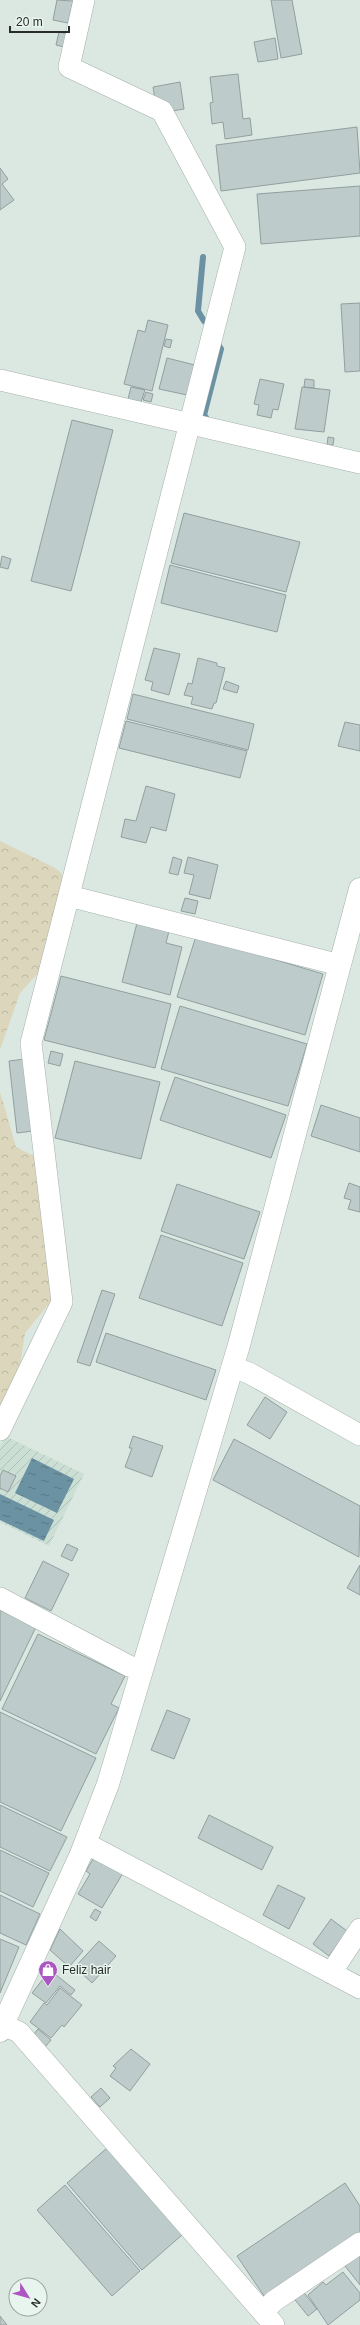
<svg xmlns="http://www.w3.org/2000/svg" width="360" height="2325" font-family="Arial,sans-serif">
<defs>
<pattern id="industrial-furrows" width="10" height="10" patternUnits="userSpaceOnUse"><rect width="10" height="10" fill="#cbdfd5"/><path d="M-1 1l2-2M0 10L10 0M9 11l2-2" fill="none" stroke="#aec0b7"/></pattern>
<pattern id="forest-crowns" width="20" height="18" patternUnits="userSpaceOnUse"><rect width="20" height="18" fill="#dcd7bc"/><path d="M2 6a3 3 0 1 1 6 0M12 15a3 3 0 1 1 6 0" fill="none" stroke="#bdb9a2"/></pattern>
<pattern id="water-ripples" width="26" height="14" patternUnits="userSpaceOnUse"><rect width="26" height="14" fill="#6b92a2"/><path d="M2 4q2-2 4 0t4 0M15 11q2-2 4 0t4 0" fill="none" stroke="#587884"/></pattern>
</defs>
<rect width="100%" height="100%" fill="#dbe7e1"/>
<path fill="url(#industrial-furrows)" d="M 5,1436 L 84,1474 L 49,1546 L 0,1522 L 0,1446 Z"/>
<path fill="url(#forest-crowns)" d="M 0,841 L 55,868 L 61,873 L 64,880 L 40,971 L 20,993 L 0,1050 Z
M 0,1092 L 16,1147 L 36,1157 L 52,1300 L 25,1333 L 19,1372 L 0,1413 Z"/>
<path fill="url(#water-ripples)" d="M 32,1458 L 74,1479 L 57,1513 L 15,1493 Z
M 0,1494 L 54,1520 L 44,1541 L 0,1520 Z"/>
<g fill="none" stroke-linecap="round" stroke-linejoin="round">
<path stroke="#6b92a2" stroke-width="6" d="M 203,257 L 198,311 L 204,321
M 208,420 L 204,415 L 221,349 L 219,346"/>
</g>
<path fill="#bdcccb" stroke="#919f9e" d="M 57,0 L 73,1 L 68,23 L 53,20 Z
M 271,0 L 292,0 L 302,54 L 281,58 Z
M 59,32 L 67,34 L 64,47 L 56,45 Z
M 275,38 L 278,59 L 258,62 L 254,42 Z
M 238,74 L 243,119 L 250,118 L 252,135 L 225,139 L 223,122 L 212,124 L 210,103 L 213,102 L 210,77 Z
M 180,82 L 184,109 L 172,111 L 155,99 L 153,87 Z
M 357,127 L 360,173 L 221,191 L 216,145 Z
M 0,168 L 8,179 L 2,184 L 14,200 L 0,210 Z
M 360,186 L 360,236 L 261,244 L 257,194 Z
M 360,303 L 360,371 L 345,372 L 341,304 Z
M 148,320 L 168,325 L 152,391 L 124,384 L 138,330 L 145,332 Z
M 166,339 L 172,340 L 170,348 L 164,346 Z
M 167,358 L 195,365 L 187,395 L 159,389 Z
M 260,379 L 284,384 L 278,410 L 273,409 L 271,418 L 257,415 L 259,405 L 254,404 Z
M 305,379 L 314,380 L 314,388 L 304,387 Z
M 131,387 L 145,390 L 141,402 L 128,399 Z
M 302,387 L 330,390 L 324,432 L 295,429 Z
M 146,392 L 153,394 L 151,402 L 143,400 Z
M 72,420 L 113,430 L 71,591 L 31,581 Z
M 328,437 L 334,438 L 333,445 L 327,445 Z
M 184,513 L 300,542 L 286,592 L 171,563 Z
M 2,556 L 11,559 L 8,569 L 0,567 Z
M 170,565 L 286,595 L 277,632 L 161,603 Z
M 154,648 L 180,654 L 169,695 L 151,690 L 153,682 L 145,680 Z
M 198,658 L 217,663 L 217,666 L 225,668 L 216,703 L 214,703 L 212,709 L 191,704 L 193,697 L 184,695 L 188,683 L 192,684 Z
M 226,681 L 239,686 L 237,693 L 223,689 Z
M 133,694 L 254,724 L 248,750 L 127,719 Z
M 126,721 L 247,751 L 240,778 L 119,748 Z
M 345,722 L 360,725 L 360,751 L 338,746 Z
M 146,786 L 175,794 L 166,831 L 151,827 L 146,843 L 121,837 L 125,819 L 136,821 Z
M 173,857 L 182,860 L 178,875 L 169,873 Z
M 188,857 L 218,865 L 210,899 L 189,894 L 194,875 L 184,873 Z
M 185,898 L 198,901 L 195,914 L 181,911 Z
M 137,923 L 169,931 L 166,943 L 182,947 L 170,995 L 122,982 Z
M 196,936 L 323,974 L 305,1035 L 177,997 Z
M 61,976 L 171,1004 L 155,1068 L 44,1040 Z
M 180,1006 L 307,1044 L 288,1106 L 161,1069 Z
M 51,1051 L 63,1054 L 60,1066 L 48,1063 Z
M 25,1059 L 33,1131 L 17,1133 L 9,1061 Z
M 75,1061 L 160,1082 L 141,1159 L 55,1138 Z
M 175,1077 L 286,1115 L 271,1158 L 160,1120 Z
M 321,1105 L 360,1118 L 360,1152 L 311,1136 Z
M 349,1183 L 360,1187 L 360,1212 L 348,1209 L 351,1200 L 344,1198 Z
M 177,1184 L 260,1212 L 244,1259 L 161,1231 Z
M 161,1235 L 243,1263 L 222,1326 L 139,1298 Z
M 102,1290 L 115,1294 L 90,1366 L 77,1362 Z
M 106,1333 L 216,1370 L 206,1400 L 96,1362 Z
M 265,1397 L 287,1412 L 270,1439 L 247,1425 Z
M 133,1436 L 163,1446 L 152,1477 L 125,1467 L 132,1448 L 129,1448 Z
M 234,1439 L 360,1506 L 359,1557 L 213,1480 Z
M 3,1470 L 16,1476 L 8,1492 L 0,1488 L 0,1476 Z
M 67,1544 L 78,1549 L 72,1561 L 61,1556 Z
M 43,1561 L 69,1574 L 51,1611 L 25,1598 Z
M 360,1565 L 360,1595 L 347,1588 Z
M 0,1610 L 36,1627 L 0,1701 Z
M 38,1634 L 125,1676 L 111,1704 L 119,1708 L 96,1754 L 2,1709 Z
M 167,1710 L 190,1719 L 174,1759 L 151,1750 Z
M 0,1712 L 96,1758 L 61,1831 L 0,1802 Z
M 0,1805 L 67,1837 L 50,1871 L 0,1847 Z
M 209,1815 L 273,1847 L 262,1870 L 198,1838 Z
M 0,1850 L 49,1873 L 33,1907 L 0,1891 Z
M 93,1859 L 123,1873 L 102,1908 L 78,1894 L 90,1874 L 86,1871 Z
M 278,1885 L 305,1898 L 289,1929 L 263,1915 Z
M 0,1895 L 40,1914 L 26,1945 L 0,1933 Z
M 95,1909 L 101,1912 L 96,1921 L 90,1917 Z
M 331,1919 L 347,1931 L 329,1956 L 313,1944 Z
M 60,1929 L 83,1951 L 69,1967 L 50,1950 Z
M 0,1939 L 19,1947 L 0,1993 Z
M 99,1941 L 116,1956 L 92,1983 L 75,1967 Z
M 50,1970 L 75,1990 L 71,1995 L 60,1986 L 46,2003 L 32,1993 Z
M 60,1988 L 82,2005 L 64,2027 L 62,2025 L 51,2038 L 30,2022 L 44,2003 L 47,2005 Z
M 38,2029 L 51,2040 L 45,2047 L 34,2034 Z
M 131,2049 L 150,2064 L 130,2091 L 110,2076 L 116,2068 L 113,2066 Z
M 101,2088 L 110,2098 L 100,2107 L 91,2097 Z
M 108,2147 L 183,2234 L 142,2270 L 67,2183 Z
M 345,2183 L 360,2206 L 360,2236 L 274,2295 L 264,2296 L 237,2256 Z
M 65,2185 L 140,2271 L 112,2296 L 37,2210 Z
M 360,2254 L 360,2285 L 345,2266 Z
M 343,2272 L 360,2293 L 360,2300 L 328,2325 L 308,2295 L 323,2282 L 326,2285 Z
M 301,2289 L 317,2309 L 308,2316 L 292,2296 Z
M 0,2316 L 7,2325 L 0,2325 Z"/>
<g fill="none" stroke-linecap="round" stroke-linejoin="round">
<defs>
<path id="minor" d="M 0,380 L 360,463
M 69,896 L 340,965
M 232,1367 L 249,1373 L 360,1435
M 0,1430 L 62,1302 L 31,1043 L 235,247 L 162,111 L 69,67 L 84,0
M 0,1598 L 129,1666 L 142,1670
M 85,1843 L 360,1988
M 331,1973 L 360,1929
M 3,2025 L 19,2032 L 274,2325
M 263,2312 L 274,2301 L 360,2243"/>
<path id="tertiary" d="M 0,2031 L 81,1854 L 108,1784 L 239,1345 L 360,889"/>
</defs>
<use href="#minor" stroke="#a5b0aa" stroke-width="22"/>
<use href="#tertiary" stroke="#a5b0aa" stroke-width="23"/>
<use href="#minor" stroke="#fff" stroke-width="21"/>
<use href="#tertiary" stroke="#fff" stroke-width="22"/>
</g>
<defs>
<symbol id="shop-pin" viewBox="-11 -11 22 30"><path d="M0 17L-7.5 6A9.5 9.5 0 1 1 7.5 6Z" fill="#ad55c2" stroke="#e8f5ee"/><path d="M-5-2.5h2.3a2.7 3.5 0 0 1 5.4 0H5L5.5 6h-11ZM-1.5-2.5h3a1.5 2.3 0 0 0-3 0Z" fill="#fff"/></symbol>
</defs>
<g fill-rule="evenodd">
<use href="#shop-pin" x="37" y="1959" width="22" height="30"/>
</g>
<g text-anchor="middle" stroke-width="3" stroke-linejoin="round" paint-order="stroke">
<g font-size="12" fill="#282d2a" stroke="#e8f5ee" text-anchor="start">
<text x="62" y="1974">Feliz hair</text>
</g>
</g>
<g transform="translate(28 2297) rotate(127)"><circle r="19" fill="#e8f5ee" stroke="#9ba5a0"/>
<path d="M0-3L7 15L0 10L-7 15Z" fill="#ad55c2"/>
<text y="-6" font-size="11" font-weight="bold" text-anchor="middle" fill="#282d2a">N</text>
</g>
<path d="M10 26v6h59v-6" fill="none" stroke="#282d2a" stroke-width="2"/>
<text x="16" y="26" font-size="12" fill="#282d2a" stroke="#e8f5ee" stroke-width="3" paint-order="stroke">20 m</text>
</svg>
